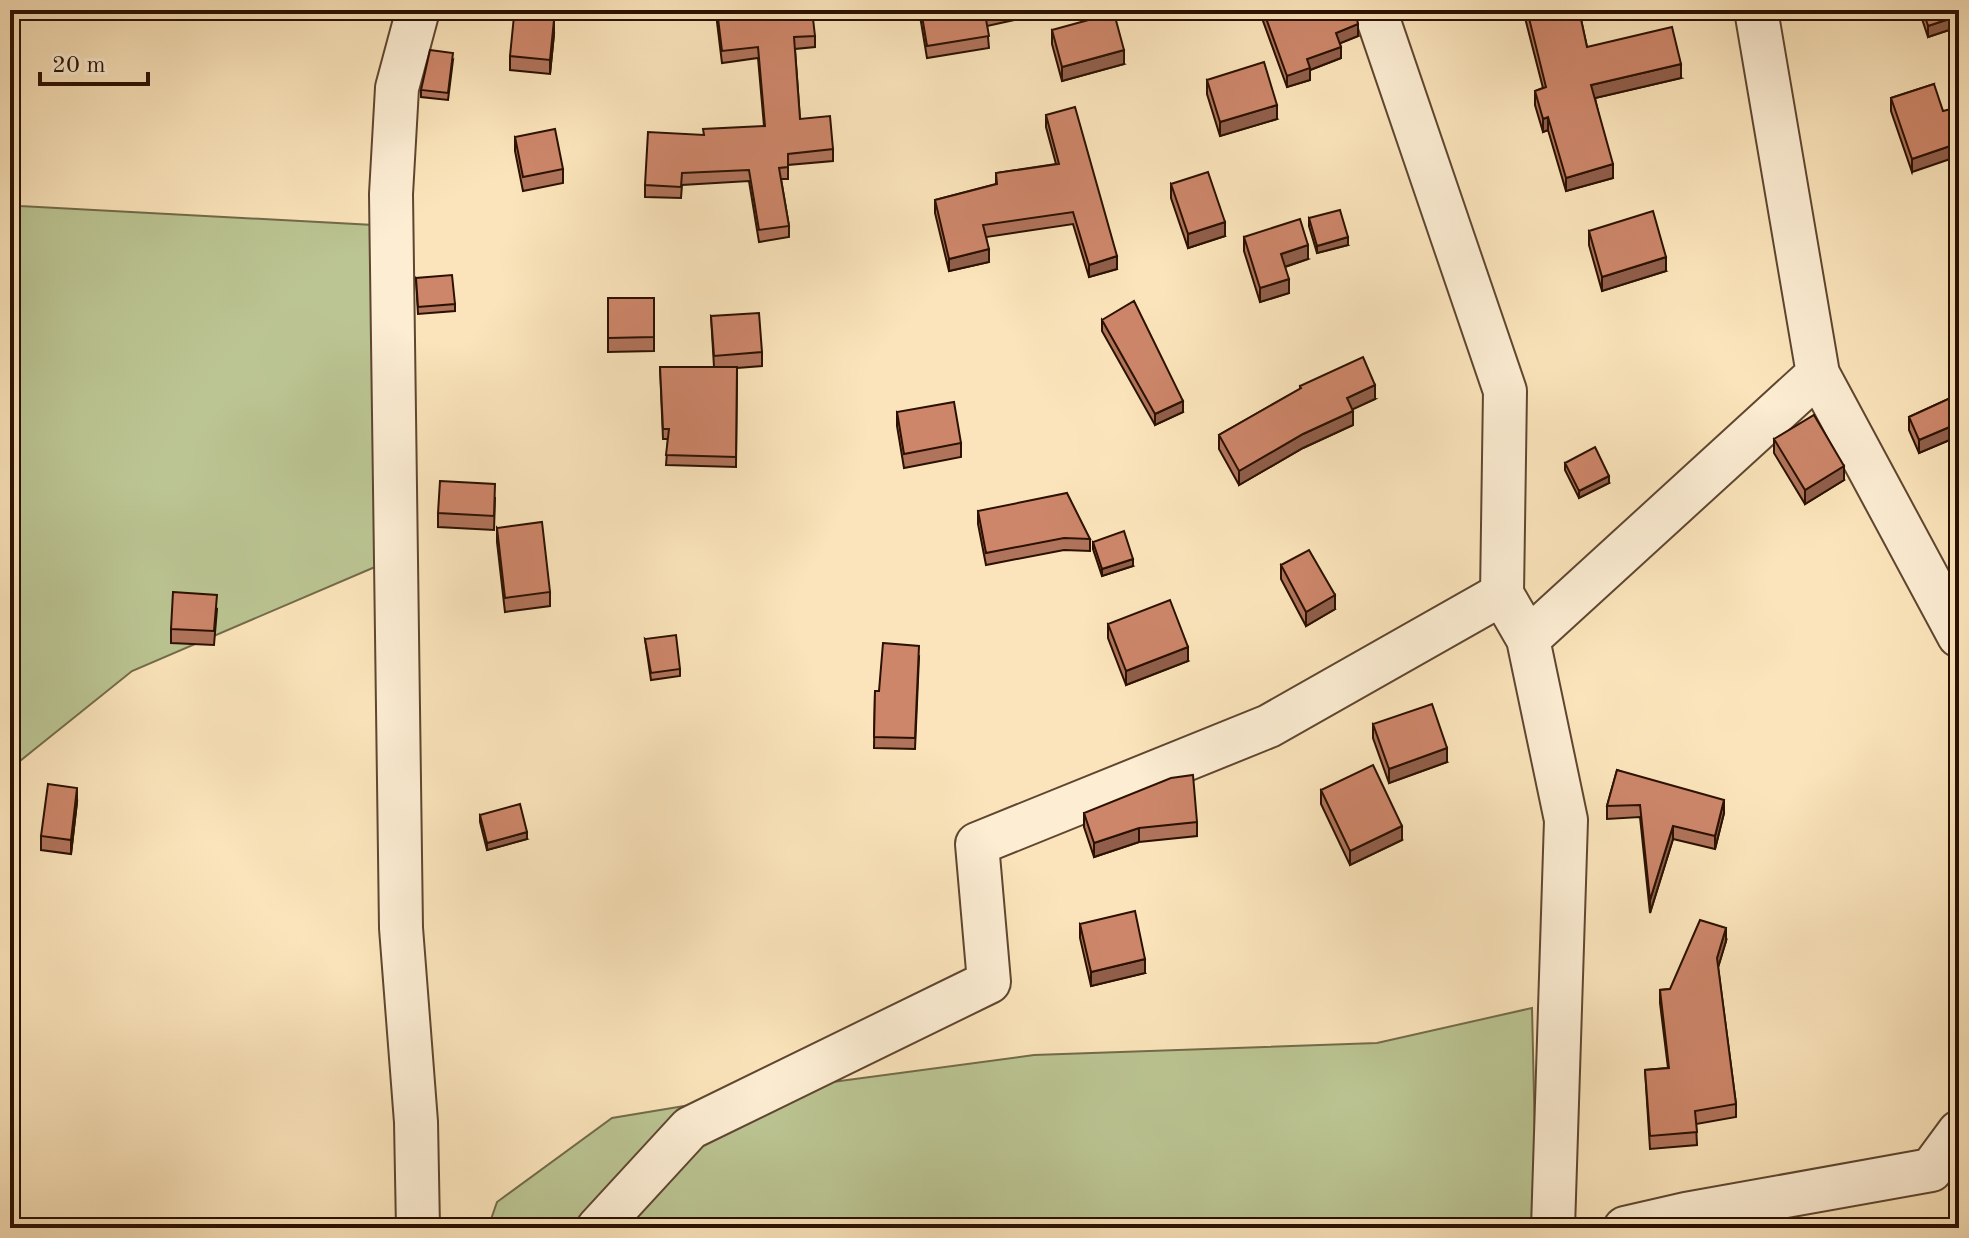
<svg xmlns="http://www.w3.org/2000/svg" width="1969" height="1238" font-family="'Old Standard TT',serif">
<rect width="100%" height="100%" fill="#fbe4bb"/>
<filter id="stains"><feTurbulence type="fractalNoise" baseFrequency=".0025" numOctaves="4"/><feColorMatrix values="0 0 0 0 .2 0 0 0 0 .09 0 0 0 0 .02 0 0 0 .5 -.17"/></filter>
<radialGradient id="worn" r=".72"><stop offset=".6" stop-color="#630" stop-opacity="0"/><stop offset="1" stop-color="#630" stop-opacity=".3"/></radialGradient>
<path fill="#bbc593" stroke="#736b4a" stroke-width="2" d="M 10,203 L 20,206 L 392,226 L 382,564 L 132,671 L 10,769 Z
M 1532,1008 L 1537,1228 L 488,1228 L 497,1202 L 612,1118 L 810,1085 L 1034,1055 L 1377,1043 Z"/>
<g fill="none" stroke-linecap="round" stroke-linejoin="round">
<defs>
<path id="minor" d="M 418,10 L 397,88 L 391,194 L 401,928 L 416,1122 L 418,1228
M 1375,10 L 1505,391 L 1502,594 L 1528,639 L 1818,374
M 1756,10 L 1818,374 L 1959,636
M 1528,639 L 1566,820 L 1553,1228
M 598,1228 L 690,1128 L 989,982 L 977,844 L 1269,726 L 1502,594
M 1625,1228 L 1686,1214 L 1931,1170 L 1959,1132"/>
</defs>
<use href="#minor" stroke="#5f4630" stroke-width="46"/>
<use href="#minor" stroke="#fcedd3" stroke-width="42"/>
</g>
<path fill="#b0735b" stroke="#2b1101" stroke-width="2" d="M 717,10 L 815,36 L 815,47 L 795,49 L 800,119 L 833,149 L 833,161 L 788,165 L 788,179 L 781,179 L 789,226 L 789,237 L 759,242 L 749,181 L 682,185 L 681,198 L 645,197 L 645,185 L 764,126 L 758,58 L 722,63 L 717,22 Z
M 919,10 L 1023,10 L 1023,18 L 987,26 L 989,48 L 927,58 Z
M 1259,10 L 1291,10 L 1292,13 L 1358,36 L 1340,43 L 1341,58 L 1310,70 L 1310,80 L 1287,87 Z
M 1523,10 L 1579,10 L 1587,47 L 1681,78 L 1595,98 L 1613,178 L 1566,191 L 1548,130 L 1543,132 L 1535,105 L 1535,91 L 1543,88 Z
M 1919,10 L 1953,10 L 1955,28 L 1928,37 Z
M 1052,30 L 1124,64 L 1062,81 L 1052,44 Z
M 554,34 L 550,74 L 510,70 L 510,56 Z
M 453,60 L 448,100 L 421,97 L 421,90 Z
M 1207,80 L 1277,119 L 1220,136 L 1207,94 Z
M 1934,84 L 1912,172 L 1891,111 L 1891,98 Z
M 1046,115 L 1117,269 L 1089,277 L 1073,224 L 986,237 L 989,262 L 949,271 L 935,213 L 935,200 L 996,184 L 996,173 L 1056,164 L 1046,127 Z
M 515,137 L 563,169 L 563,183 L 523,191 L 515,151 Z
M 1171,184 L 1225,236 L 1188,248 L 1171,198 Z
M 1309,218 L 1348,245 L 1317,253 L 1309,226 Z
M 1589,231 L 1666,271 L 1602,291 L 1589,245 Z
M 1244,237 L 1308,259 L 1285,267 L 1289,293 L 1260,302 L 1244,251 Z
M 416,278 L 455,304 L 455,311 L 418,314 Z
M 608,298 L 654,298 L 654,351 L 608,352 Z
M 711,316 L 762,352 L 762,366 L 737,368 L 736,467 L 666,465 L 668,439 L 663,439 L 660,367 L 714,367 Z
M 1102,320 L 1183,412 L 1155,425 L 1102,331 Z
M 1300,386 L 1375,399 L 1352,409 L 1353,425 L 1303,448 L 1239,485 L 1219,449 L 1219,435 L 1300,389 Z
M 1959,394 L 1959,436 L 1919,453 L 1909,430 L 1909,417 Z
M 897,412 L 961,443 L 961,457 L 904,468 L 897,426 Z
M 1774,439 L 1844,480 L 1805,504 L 1774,453 Z
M 1565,463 L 1609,483 L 1579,498 L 1565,470 Z
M 495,498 L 494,530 L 438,527 L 438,513 Z
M 978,511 L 1090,539 L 1090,551 L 1064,550 L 986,565 L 978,524 Z
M 497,528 L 550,592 L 550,606 L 505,612 L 497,542 Z
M 1093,542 L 1133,566 L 1102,576 L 1093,549 Z
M 1281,565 L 1335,609 L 1306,626 L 1281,579 Z
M 217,609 L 214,645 L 171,643 L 171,629 Z
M 1108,624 L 1188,661 L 1126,685 L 1108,638 Z
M 645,639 L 680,669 L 680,676 L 651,680 Z
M 919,657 L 915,749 L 874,748 L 875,691 L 879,691 Z
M 1373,724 L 1447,762 L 1389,783 L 1373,738 Z
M 1617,770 L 1724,813 L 1715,849 L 1673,839 L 1650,913 L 1640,817 L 1607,819 L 1607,806 Z
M 1321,790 L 1402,840 L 1350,865 L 1321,804 Z
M 77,802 L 71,854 L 41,850 L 41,836 Z
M 1084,813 L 1197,822 L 1197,836 L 1139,842 L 1094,857 L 1084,827 Z
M 480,815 L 527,839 L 487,850 L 480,822 Z
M 1080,924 L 1145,973 L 1091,986 L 1080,938 Z
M 1726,941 L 1718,967 L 1736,1104 L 1736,1117 L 1696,1124 L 1697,1145 L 1650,1149 L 1645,1070 L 1668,1068 L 1660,1003 L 1660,990 L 1670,989 Z"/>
<path fill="#905e4a" stroke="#2b1101" stroke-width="2" d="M 1955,17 L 1955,28 L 1928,37 L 1928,26 Z
M 554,20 L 554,34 L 550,74 L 550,60 Z
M 1358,24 L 1358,36 L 1336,45 L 1336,33 Z
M 1341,47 L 1341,58 L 1310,70 L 1310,80 L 1287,87 L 1287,76 L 1307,59 Z
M 1124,50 L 1124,64 L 1062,81 L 1062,67 Z
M 1681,64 L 1681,78 L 1591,99 L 1591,85 Z
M 1277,105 L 1277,119 L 1220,136 L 1220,122 Z
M 1548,117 L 1548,130 L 1543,132 L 1543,119 Z
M 1959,143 L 1959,156 L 1912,172 L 1912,159 Z
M 1613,164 L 1613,178 L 1566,191 L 1566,178 Z
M 1225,222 L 1225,236 L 1188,248 L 1188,234 Z
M 1348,237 L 1348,245 L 1317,253 L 1317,246 Z
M 1308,245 L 1308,259 L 1281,268 L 1281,254 Z
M 989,249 L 989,262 L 949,271 L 949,259 Z
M 1117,256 L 1117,269 L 1089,277 L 1089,265 Z
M 1666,257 L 1666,271 L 1602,291 L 1602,277 Z
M 1289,279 L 1289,293 L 1260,302 L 1260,288 Z
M 1375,385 L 1375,399 L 1347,412 L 1347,398 Z
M 1183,401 L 1183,412 L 1155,425 L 1155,414 Z
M 1353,411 L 1353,425 L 1303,448 L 1239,485 L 1239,471 L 1303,434 Z
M 1959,423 L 1959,436 L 1919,453 L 1919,440 Z
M 1844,466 L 1844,480 L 1805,504 L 1805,490 Z
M 1609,476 L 1609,483 L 1579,498 L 1579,491 Z
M 1133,559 L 1133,566 L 1102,576 L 1102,569 Z
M 1335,595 L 1335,609 L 1306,626 L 1306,612 Z
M 1188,647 L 1188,661 L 1126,685 L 1126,671 Z
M 1447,748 L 1447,762 L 1389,783 L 1389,769 Z
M 77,788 L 77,802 L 71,854 L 71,840 Z
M 1724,800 L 1724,813 L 1715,849 L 1715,836 Z
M 1402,826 L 1402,840 L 1350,865 L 1350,851 Z
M 1673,826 L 1673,839 L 1650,913 L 1650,900 Z
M 1139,828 L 1139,842 L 1094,857 L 1094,843 Z
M 527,832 L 527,839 L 487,850 L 487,843 Z
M 1726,928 L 1726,941 L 1717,971 L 1717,958 Z
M 1145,959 L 1145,973 L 1091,986 L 1091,972 Z"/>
<path fill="#cd866a" stroke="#2b1101" stroke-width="2" d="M 717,10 L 812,10 L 815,36 L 794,37 L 800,119 L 830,116 L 833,149 L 788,154 L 788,167 L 779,168 L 789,226 L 759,230 L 749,170 L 682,173 L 681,187 L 645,185 L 648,132 L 704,135 L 703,129 L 765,126 L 758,47 L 722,51 Z
M 921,10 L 1003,10 L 985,14 L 989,36 L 927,46 Z
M 1263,10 L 1291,10 L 1292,13 L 1300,10 L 1355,10 L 1358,24 L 1336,33 L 1341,47 L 1307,59 L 1310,68 L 1287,76 Z
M 1527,10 L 1579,10 L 1587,47 L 1672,27 L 1681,64 L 1591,85 L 1613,164 L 1566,178 L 1548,117 L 1543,119 L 1535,91 L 1546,87 Z
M 1923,10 L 1953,10 L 1955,17 L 1928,26 Z
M 1114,13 L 1124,50 L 1062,67 L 1052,30 Z
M 514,16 L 554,20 L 550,60 L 510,56 Z
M 430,50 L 453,53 L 448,93 L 421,90 Z
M 1264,62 L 1277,105 L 1220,122 L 1207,80 Z
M 1934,84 L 1943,111 L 1959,107 L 1959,143 L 1912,159 L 1891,98 Z
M 1075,107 L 1117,256 L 1089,265 L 1073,212 L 983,225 L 989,249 L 949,259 L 935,200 L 997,184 L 996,173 L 1059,164 L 1046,115 Z
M 555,129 L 563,169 L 523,177 L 515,137 Z
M 1208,172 L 1225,222 L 1188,234 L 1171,184 Z
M 1340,210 L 1348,237 L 1317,246 L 1309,218 Z
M 1653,211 L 1666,257 L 1602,277 L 1589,231 Z
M 1300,219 L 1308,245 L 1281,254 L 1289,279 L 1260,288 L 1244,237 Z
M 452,275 L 455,304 L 418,307 L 416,278 Z
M 608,298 L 654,298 L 654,337 L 608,338 Z
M 1134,301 L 1183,401 L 1155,414 L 1102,320 Z
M 759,313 L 762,352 L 714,356 L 711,316 Z
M 1363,357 L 1375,385 L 1347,398 L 1353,411 L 1303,434 L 1239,471 L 1219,435 L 1301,388 L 1300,386 Z
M 660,367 L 737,367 L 736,457 L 666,455 L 669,429 L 663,429 Z
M 1959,394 L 1959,423 L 1919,440 L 1909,417 Z
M 954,402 L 961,443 L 904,454 L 897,412 Z
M 1814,415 L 1844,466 L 1805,490 L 1774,439 Z
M 1595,447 L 1609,476 L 1579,491 L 1565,463 Z
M 440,481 L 495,484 L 494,516 L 438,513 Z
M 1067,493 L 1090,539 L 1064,538 L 986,553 L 978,511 Z
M 542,522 L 550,592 L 505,598 L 497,528 Z
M 1124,531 L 1133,559 L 1102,569 L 1093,542 Z
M 1309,550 L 1335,595 L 1306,612 L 1281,565 Z
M 173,592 L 217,595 L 214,631 L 171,629 Z
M 1170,600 L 1188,647 L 1126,671 L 1108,624 Z
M 676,635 L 680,669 L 651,673 L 645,639 Z
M 883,643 L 919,646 L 915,738 L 874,737 L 875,691 L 879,691 Z
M 1432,704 L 1447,748 L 1389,769 L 1373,724 Z
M 1373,765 L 1402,826 L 1350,851 L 1321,790 Z
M 1617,770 L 1724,800 L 1715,836 L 1673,826 L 1650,900 L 1640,805 L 1607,806 Z
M 1193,775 L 1197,822 L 1139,828 L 1094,843 L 1084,813 L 1171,778 Z
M 48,784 L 77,788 L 71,840 L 41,836 Z
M 520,804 L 527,832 L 487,843 L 480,815 Z
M 1135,911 L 1145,959 L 1091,972 L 1080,924 Z
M 1700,920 L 1726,928 L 1717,958 L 1736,1104 L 1695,1111 L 1697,1132 L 1650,1136 L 1645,1070 L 1669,1068 L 1660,990 L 1670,989 Z"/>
<rect width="1969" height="1238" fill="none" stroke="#fbe4bb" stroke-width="40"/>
<rect x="12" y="12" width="1945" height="1214" fill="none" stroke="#2b1101" stroke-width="4"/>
<rect x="20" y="20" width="1929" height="1198" fill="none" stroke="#2b1101" stroke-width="2"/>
<path d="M40 72v12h108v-12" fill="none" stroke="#2b1101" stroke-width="4"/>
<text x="52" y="72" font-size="24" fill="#2b1101" stroke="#fcedd3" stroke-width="6" paint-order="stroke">20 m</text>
<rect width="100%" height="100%" filter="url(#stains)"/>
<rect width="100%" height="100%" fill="url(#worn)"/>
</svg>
